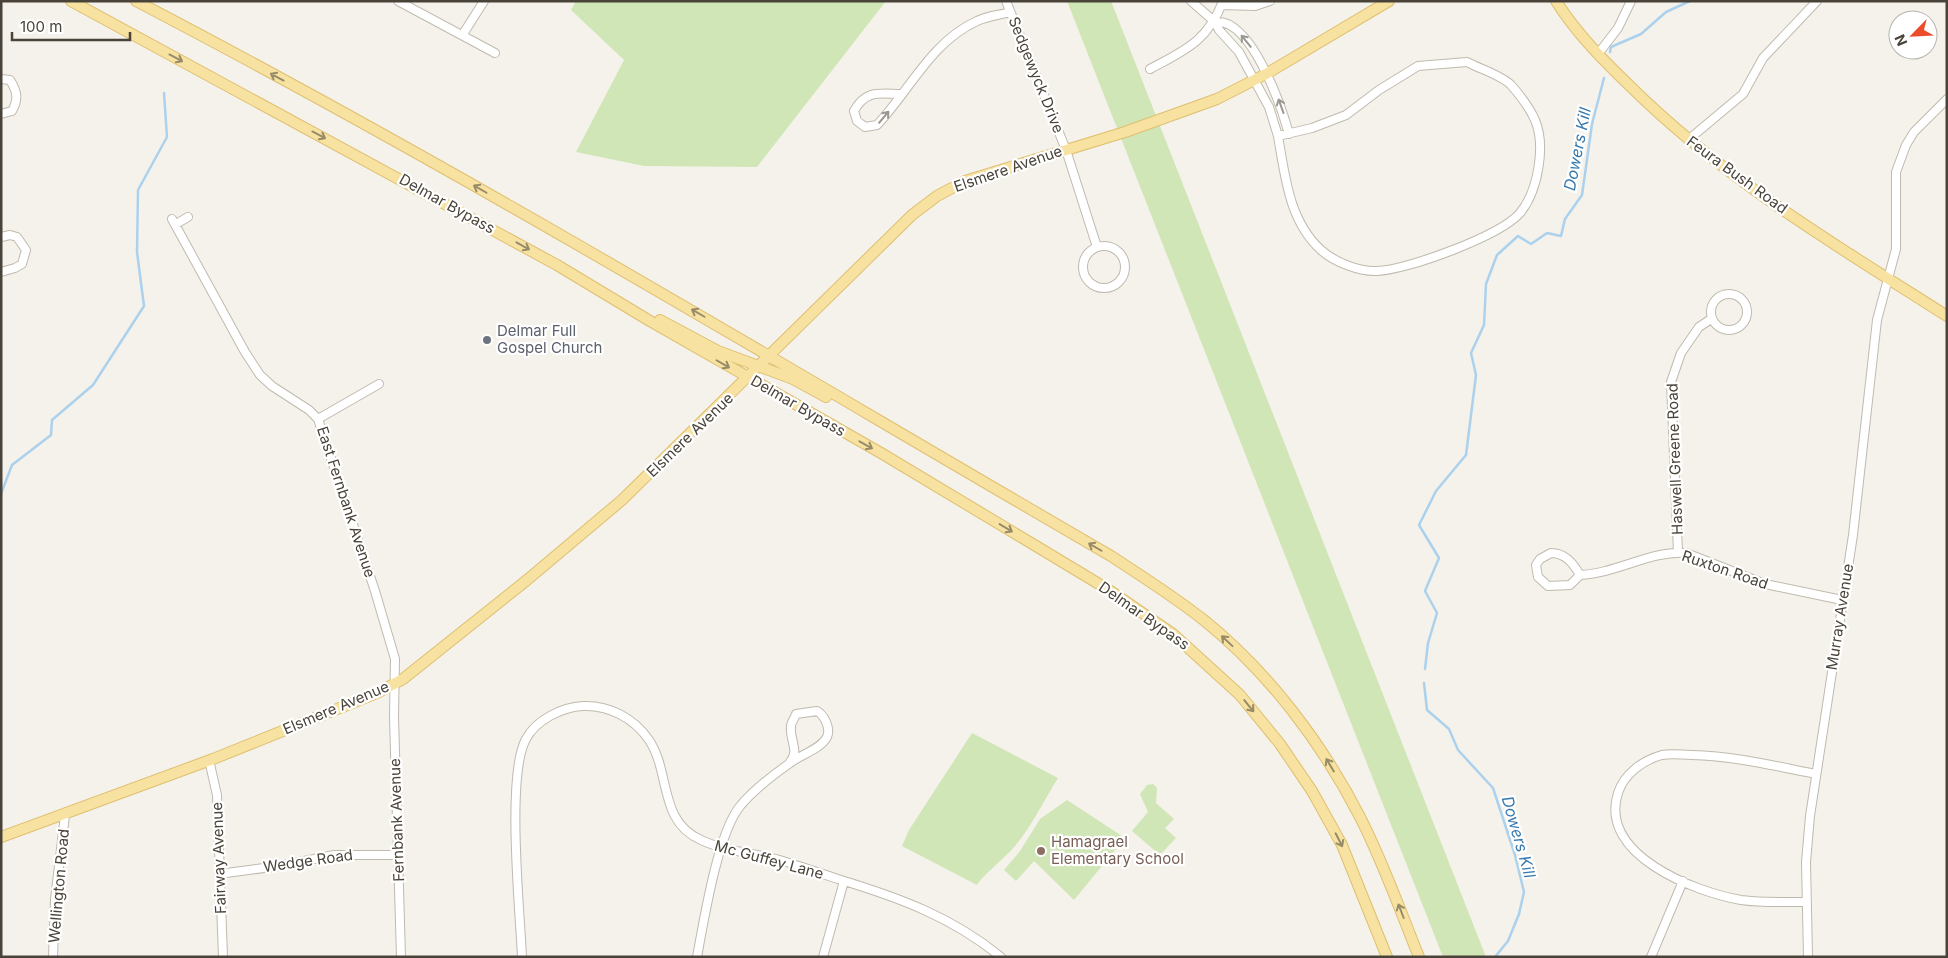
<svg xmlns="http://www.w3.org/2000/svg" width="1948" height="958" font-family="Inter,sans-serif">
<rect width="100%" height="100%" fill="#f5f2eb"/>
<path fill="#d0e6b7" d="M 576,1 L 886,1 L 757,167 L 644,166 L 576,152 L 624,60 L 571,10 Z
M 1067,1 L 1111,1 L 1486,957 L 1443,957 Z
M 972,733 L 1058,778 C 1044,800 1032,826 1015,846 C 1006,857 982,876 977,885 L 902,846 L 909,830 Z
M 1153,784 L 1157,788 L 1156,803 L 1174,819 L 1165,828 L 1176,838 L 1160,855 L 1132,831 L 1148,812 L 1140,794 L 1147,785 Z
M 1067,800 L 1125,838 L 1074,900 L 1034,861 L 1016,881 L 1004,870 L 1020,851 L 1040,819 Z"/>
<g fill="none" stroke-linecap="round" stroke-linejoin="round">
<path stroke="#acd1ed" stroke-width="2.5" d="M 1610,52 L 1611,47 L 1641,34 L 1666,12 L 1690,1
M 1,494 L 12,465 L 51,435 L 52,420 L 93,385 L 144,306 L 137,252 L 138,190 L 167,137 L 164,93
M 1425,669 L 1428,643 L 1437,613 L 1425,591 L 1439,558 L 1419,525 L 1436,491 L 1466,455 L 1476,375 L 1471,353 L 1484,325 L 1486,284 L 1497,255 L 1518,236 L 1531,244 L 1547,233 L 1561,236 L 1565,219 L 1582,195 L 1592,124 L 1604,78
M 1424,683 L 1427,710 L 1449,729 L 1458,750 L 1493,788 L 1515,855 L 1524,892 L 1519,914 L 1508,941 L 1495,957"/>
<defs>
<path id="minor" d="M 398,1 L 495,53
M 1006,1 L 1066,150 L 1097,247
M 1191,1 L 1215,22 L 1219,30 L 1239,52 L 1269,107 L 1278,136
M 1222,5 L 1255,6 L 1270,1
M 1215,22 C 1251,18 1281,105 1289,134
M 463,34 L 484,1
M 1598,54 L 1618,28 L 1631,1
M 1467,62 C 1480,69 1501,75 1511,85 C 1519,94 1530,109 1535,120 C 1546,146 1538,191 1520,213 C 1500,236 1407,270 1377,271 C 1360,272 1334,262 1321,250 C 1289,221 1285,176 1278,136 L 1312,128 L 1346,115 L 1379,90 L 1418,66 Z
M 1150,69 C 1185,50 1208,41 1223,1
M 1,79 L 10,80 C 17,91 19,99 12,111 L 1,114
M 902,94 C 880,94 866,89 854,111 L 857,121 L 865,127 L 877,125 C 910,90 931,42 977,21 C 987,16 1000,15 1010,12
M 1688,140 L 1743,94 L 1763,58 L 1817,1
M 172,219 L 245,352 L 260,375 L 272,386 L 309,410 L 318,419 L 375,591 L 395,659 L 394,717 L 401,957
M 176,224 L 188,217
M 1,237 L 10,235 L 17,237 L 26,250 L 22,264 L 15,268 L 1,272
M1083 267a21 21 0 1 1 42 0a21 21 0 1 1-42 0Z
M1711 312a18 18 0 1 1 36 0a18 18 0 1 1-36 0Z
M 318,419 L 379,384
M 1551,553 C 1565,553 1573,563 1580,575 L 1570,585 L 1548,586 L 1538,577 L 1536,565 L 1540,559 Z
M 1678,553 L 1671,382 L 1681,353 L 1699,327 L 1711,319
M 1580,575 C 1615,574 1652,550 1686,553 L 1765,584 L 1842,600
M 209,760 L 217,795 L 223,957
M 219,874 L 279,866 L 334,855 L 398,855
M 1806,902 C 1785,902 1762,903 1741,900 C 1695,892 1598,855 1618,793 C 1624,774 1643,760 1662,755 C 1672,753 1682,755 1692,755 C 1734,756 1775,766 1816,774
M 53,957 L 55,899 L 65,815
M 522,957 C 520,911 506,775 526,739 C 536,720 562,707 583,706 C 609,705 634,718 649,740 C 671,773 658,821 701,840 C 725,851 751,853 776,859 C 798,865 819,873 841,880 C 900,898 952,917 1001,957
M 697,957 C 704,920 718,831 741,805 C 754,789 773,775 790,763 C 800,755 821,749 827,737 C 831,728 824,715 817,711 L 796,714 C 795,718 791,722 791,726 C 789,739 800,751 790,762
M 823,957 L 844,881
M 1651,957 L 1683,881
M 1808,957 L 1806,862 L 1810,816 L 1853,535 L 1877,320 L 1896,249 L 1896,172 L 1906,145 L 1914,132 L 1947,99"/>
<path id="major" d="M 71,1 L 557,265 L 650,321 L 881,453 L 1031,543 L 1109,590 L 1173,634 L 1240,695 L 1280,744 L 1312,791 L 1342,845 L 1387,957
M 136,1 C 468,174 787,368 1111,556 C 1143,577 1175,597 1205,621 C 1269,673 1322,743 1360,817 C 1383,862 1400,910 1419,957
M 1556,1 C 1577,34 1603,60 1631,87 C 1724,179 1837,246 1947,316
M 660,320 L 718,351 L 793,379 L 826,397
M 1,837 L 213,759 L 377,693 L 403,679 L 527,580 L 622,500 L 912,215 L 937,196 L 965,181 L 1125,132 L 1217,99 L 1266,74 L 1389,1"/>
</defs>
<use href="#minor" stroke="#c0baae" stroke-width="10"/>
<use href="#major" stroke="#debf70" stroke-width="12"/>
<use href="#minor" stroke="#fff" stroke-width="8"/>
<use href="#major" stroke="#f8e2a1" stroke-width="10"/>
</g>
<defs><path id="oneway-shaft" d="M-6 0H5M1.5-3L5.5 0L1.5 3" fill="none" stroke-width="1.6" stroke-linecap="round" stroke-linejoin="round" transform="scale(1.25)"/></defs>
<g stroke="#9b9892">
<use href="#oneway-shaft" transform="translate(1246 41) rotate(-129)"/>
<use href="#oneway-shaft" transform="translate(1281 106) rotate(-110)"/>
<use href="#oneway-shaft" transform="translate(884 117) rotate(-50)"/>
</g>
<g stroke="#988b68">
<use href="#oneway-shaft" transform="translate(176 58) rotate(28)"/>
<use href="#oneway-shaft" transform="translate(277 77) rotate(-152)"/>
<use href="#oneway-shaft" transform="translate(319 135) rotate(28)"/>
<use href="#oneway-shaft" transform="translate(480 189) rotate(-150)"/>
<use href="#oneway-shaft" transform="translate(523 246) rotate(29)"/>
<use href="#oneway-shaft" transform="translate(698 313) rotate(-150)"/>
<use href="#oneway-shaft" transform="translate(723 364) rotate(30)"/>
<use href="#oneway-shaft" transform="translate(866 445) rotate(29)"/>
<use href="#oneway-shaft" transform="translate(1006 528) rotate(31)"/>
<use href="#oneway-shaft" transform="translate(1095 547) rotate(-150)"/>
<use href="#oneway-shaft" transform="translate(1227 641) rotate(-137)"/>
<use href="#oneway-shaft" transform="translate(1249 706) rotate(51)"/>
<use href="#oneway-shaft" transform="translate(1330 765) rotate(-121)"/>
<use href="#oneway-shaft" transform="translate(1339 840) rotate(63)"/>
<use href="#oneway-shaft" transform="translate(1401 911) rotate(-111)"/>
</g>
<circle fill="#6b7280" stroke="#fff" stroke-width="2" cx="487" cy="340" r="5"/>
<circle fill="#8d6e63" stroke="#fff" stroke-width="2" cx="1041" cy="851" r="5"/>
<g text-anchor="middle" stroke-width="4.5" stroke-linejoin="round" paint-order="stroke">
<g font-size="15" fill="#494339" stroke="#fff">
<text transform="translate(1036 75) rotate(68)" y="5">Sedgewyck Drive</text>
<text transform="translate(1008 169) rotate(-19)" y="5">Elsmere Avenue</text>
<text transform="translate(1737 175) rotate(36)" y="5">Feura Bush Road</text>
<text transform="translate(447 204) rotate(29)" y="5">Delmar Bypass</text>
<text transform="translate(798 406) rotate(30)" y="5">Delmar Bypass</text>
<text transform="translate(690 435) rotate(-44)" y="5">Elsmere Avenue</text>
<text transform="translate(1675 459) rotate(-92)" y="5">Haswell Greene Road</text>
<text transform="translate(346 502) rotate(72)" y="5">East Fernbank Avenue</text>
<text transform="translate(1725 570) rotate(19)" y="5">Ruxton Road</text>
<text transform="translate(1144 616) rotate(35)" y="5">Delmar Bypass</text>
<text transform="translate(1840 617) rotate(-81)" y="5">Murray Avenue</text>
<text transform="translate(336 708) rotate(-23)" y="5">Elsmere Avenue</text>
<text transform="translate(397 820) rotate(-92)" y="5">Fernbank Avenue</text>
<text transform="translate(219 858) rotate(-92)" y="5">Fairway Avenue</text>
<text transform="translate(769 860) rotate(15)" y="5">Mc Guffey Lane</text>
<text transform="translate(308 861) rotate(-8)" y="5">Wedge Road</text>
<text transform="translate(59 886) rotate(-85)" y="5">Wellington Road</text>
</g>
<g font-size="15" fill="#5b616d" stroke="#fff" text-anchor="start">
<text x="497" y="336">Delmar Full<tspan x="497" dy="17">Gospel Church</tspan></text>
</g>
<g font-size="15" fill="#785e54" stroke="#fff" text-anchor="start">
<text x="1051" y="847">Hamagrael<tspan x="1051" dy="17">Elementary School</tspan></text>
</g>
<g font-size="16" font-style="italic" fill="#387aaf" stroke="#fff">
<text transform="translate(1577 149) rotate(-79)" y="6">Dowers Kill</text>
<text transform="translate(1519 837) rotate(74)" y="6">Dowers Kill</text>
</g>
</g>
<rect width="1948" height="958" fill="none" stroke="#494339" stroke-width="5"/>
<g transform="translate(1913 35) rotate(246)"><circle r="24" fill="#ffffff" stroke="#b6b4b0"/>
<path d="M0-4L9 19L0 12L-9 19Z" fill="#ed4c2a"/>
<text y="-8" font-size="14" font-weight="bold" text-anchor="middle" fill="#494339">N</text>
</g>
<path d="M12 32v8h118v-8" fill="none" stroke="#494339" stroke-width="2.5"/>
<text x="20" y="32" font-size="15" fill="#494339" stroke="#ffffff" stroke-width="4" paint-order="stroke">100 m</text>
</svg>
